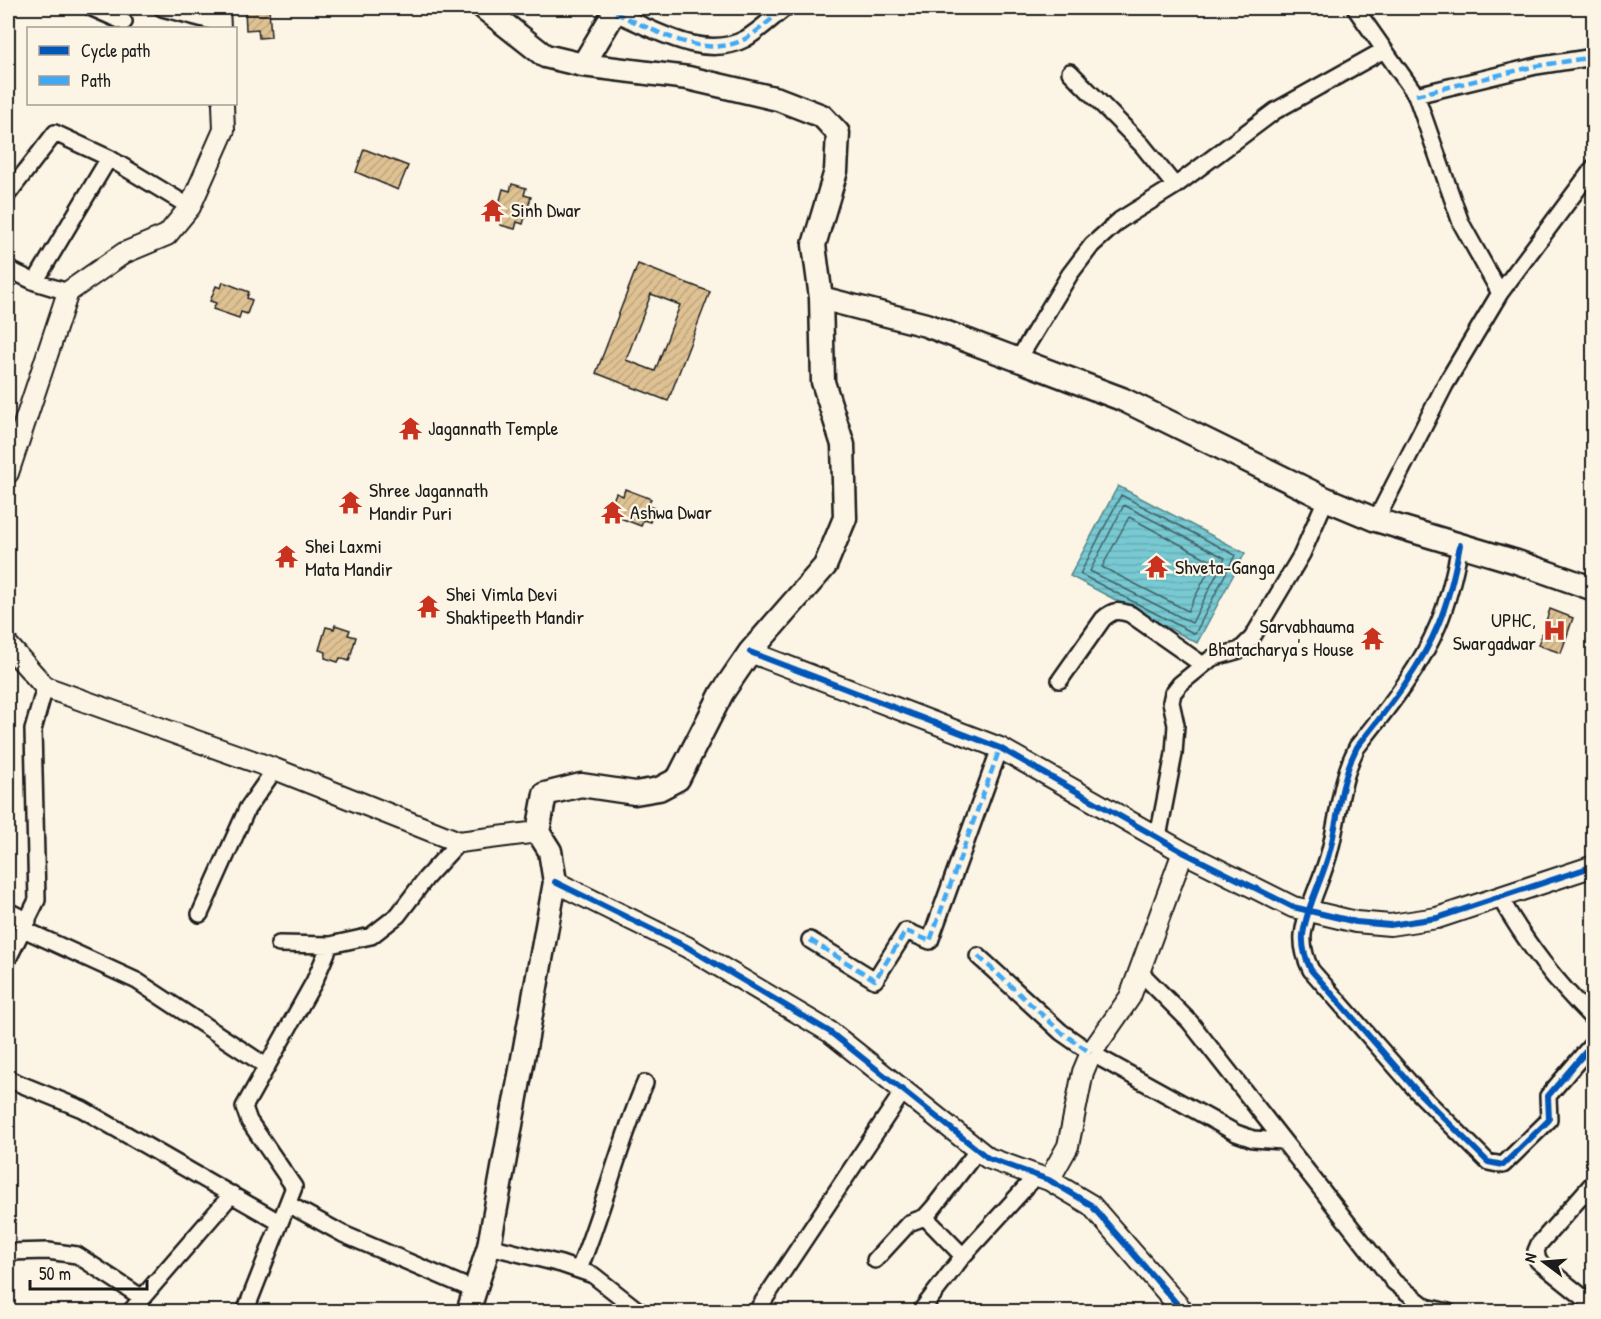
<svg xmlns="http://www.w3.org/2000/svg" width="1601" height="1319" font-family="'Patrick Hand',sans-serif">
<defs>
<pattern id="water-rules" width="6" height="5" patternUnits="userSpaceOnUse" patternTransform="scale(1.5)"><rect width="6" height="5" fill="#78c9d2"/><path d="M0 2.5h6" fill="none" stroke="#67acb4"/></pattern>
<pattern id="building-hatch" width="6" height="6" patternUnits="userSpaceOnUse" patternTransform="scale(1.5)"><rect width="6" height="6" fill="#dfc293"/><path d="M-1 1l2-2M0 6l6-6M5 7l2-2" fill="none" stroke="#bfa67e"/></pattern>
</defs>
<rect width="100%" height="100%" fill="#fcf5e5"/>
<filter id="ink" filterUnits="userSpaceOnUse"><feTurbulence type="fractalNoise" baseFrequency=".0167" numOctaves="2"/><feDisplacementMap in="SourceGraphic" scale="12" xChannelSelector="R" yChannelSelector="G"/><feConvolveMatrix kernelMatrix="1 2 1 2 8 2 1 2 1" color-interpolation-filters="sRGB"/></filter>
<g filter="url(#ink)">
<path fill="url(#water-rules)" stroke="#538489" stroke-width="1.5" d="M 1118,486 L 1245,553 L 1197,643 L 1070,576 Z"/>
<g fill="none" stroke-linecap="round" stroke-linejoin="round">
<path stroke="#416165" stroke-width="1.5" d="M 1121,495 L 1235,555 L 1195,634 L 1080,574 Z
M 1124,505 L 1225,558 L 1192,623 L 1090,571 Z
M 1129,517 L 1213,562 L 1188,611 L 1102,567 Z"/>
</g>
<path fill="url(#building-hatch)" stroke="#1c1c1c" stroke-width="1.5" fill-rule="evenodd" d="M 245,8 L 269,8 L 271,37 L 259,38 L 258,29 L 246,30 Z
M 364,149 L 408,166 L 398,190 L 356,172 Z
M 512,184 L 526,188 L 524,195 L 531,197 L 523,224 L 517,222 L 515,229 L 500,225 L 502,217 L 496,216 L 503,189 L 510,191 Z
M 638,264 L 710,292 L 668,401 L 596,373 ZM 651,294 L 680,305 L 655,371 L 626,360 Z
M 223,282 L 249,292 L 247,298 L 252,300 L 247,314 L 241,312 L 239,318 L 213,309 L 216,303 L 210,301 L 216,286 L 221,288 Z
M 625,489 L 651,499 L 648,506 L 655,508 L 650,522 L 643,520 L 641,526 L 615,516 L 617,510 L 610,508 L 616,493 L 623,496 Z
M 1550,609 L 1573,618 L 1561,653 L 1538,645 Z
M 335,625 L 350,630 L 348,635 L 356,637 L 349,661 L 340,658 L 338,662 L 325,658 L 326,652 L 319,650 L 326,627 L 334,629 Z"/>
<g fill="none" stroke-linecap="round" stroke-linejoin="round">
<defs>
<path id="minor" d="M 92,8 L 124,22
M 162,8 L 219,23
M 1355,8 L 1416,95 L 1461,223 L 1500,293
M 615,13 C 654,29 703,61 745,39 C 759,31 772,18 785,8
M 1070,72 L 1142,145 L 1175,186
M 1416,95 L 1536,66 L 1594,57
M 8,194 L 55,133 L 109,158 L 190,207
M 8,269 L 35,282 L 68,292
M 35,282 L 109,158
M 1018,360 L 1070,274 L 1092,245 L 1120,220 L 1175,186 L 1275,111 L 1384,50
M 1376,520 L 1445,385 L 1500,293 L 1594,167
M 1460,545 C 1455,572 1449,599 1438,625 C 1420,669 1387,709 1357,747 C 1340,780 1339,815 1330,850 C 1323,879 1307,905 1303,935 C 1302,948 1305,958 1311,970 L 1417,1091 L 1488,1162 L 1503,1165 L 1549,1120 L 1548,1096 L 1594,1042
M 1060,680 L 1103,619 C 1113,610 1118,610 1130,614 L 1203,665
M 1158,837 L 1174,754 L 1176,725 L 1171,702 L 1173,693 L 1180,684 L 1212,658 L 1240,650 L 1252,638 L 1302,554 L 1326,499
M 1500,898 C 1528,946 1555,981 1594,1020
M 8,911 L 28,921
M 200,914 L 247,809 L 275,769
M 23,929 L 137,981 L 266,1066
M 810,940 L 875,980 L 906,931 L 930,941 L 1000,748
M 330,945 L 371,936 L 398,915 L 426,878 L 459,842
M 978,956 L 1061,1032 L 1091,1053 L 1236,1133 L 1253,1139 L 1283,1141
M 8,959 L 37,900 L 33,730 L 45,687
M 1139,971 L 1190,1022 L 1394,1282 L 1426,1307 L 1448,1312
M 8,1079 L 82,1109 L 279,1222
M 1594,1182 L 1539,1244 L 1536,1251 L 1538,1261 L 1594,1306
M 288,1204 L 343,1234 L 474,1290
M 925,1217 L 963,1256
M 489,1246 L 561,1264 L 593,1275 L 640,1312
M 8,1252 L 48,1251 L 77,1255 L 141,1297
M 875,1260 L 909,1223 L 925,1217 L 933,1208 L 978,1150
M 579,1269 C 604,1208 619,1144 645,1083
M 130,1312 L 232,1194
M 245,1312 L 294,1187 L 249,1121 L 244,1107 L 314,982 L 330,945 L 279,944
M 756,1312 L 904,1090
M 920,1312 L 963,1256 L 1036,1176"/>
<path id="tertiary" d="M 219,8 L 220,28
M 8,473 L 68,292 L 124,253 L 167,235 L 190,207 L 224,130 L 223,104
M 8,645 L 45,687 L 275,769 L 459,842 L 538,832
M 750,652 L 1000,748 L 1183,852 L 1293,907 L 1356,922 L 1390,925 L 1437,918 L 1594,866
M 555,882 L 687,947 L 830,1032 L 988,1158 L 1049,1180 L 1091,1205 L 1184,1312
M 1049,1180 L 1068,1146 L 1083,1072 L 1091,1053 L 1130,997 L 1183,852"/>
<path id="secondary" d="M 583,65 L 617,8
M 821,298 L 926,325 L 1122,399 L 1326,499 L 1376,520 L 1517,562 L 1594,589
M 468,1312 L 489,1246 L 555,882 L 550,851 L 538,832 L 545,794 L 581,785 L 635,793 L 659,789 L 678,779 L 722,693 L 750,652 L 825,566 L 845,518 L 843,445 L 823,382 L 821,298 L 814,245 L 836,171 L 838,133 L 822,116 L 778,99 L 688,78 L 583,65 L 545,56 L 484,8"/>
</defs>
<use href="#minor" stroke="#1c1c1c" stroke-width="20"/>
<use href="#tertiary" stroke="#1c1c1c" stroke-width="24"/>
<use href="#secondary" stroke="#1c1c1c" stroke-width="27"/>
<use href="#minor" stroke="#fcf5e5" stroke-width="15"/>
<use href="#tertiary" stroke="#fcf5e5" stroke-width="20"/>
<use href="#secondary" stroke="#fcf5e5" stroke-width="22"/>
<path stroke="#3fa9f5" stroke-width="4.5" stroke-dasharray="9 4.5" stroke-linecap="butt" d="M 615,13 C 654,29 703,61 745,39 C 759,31 772,18 785,8
M 1416,95 L 1536,66 L 1594,57
M 810,940 L 875,980 L 906,931 L 930,941 L 1000,748
M 978,956 L 1061,1032 L 1091,1053"/>
<defs>
<path id="cycleway" d="M 1460,545 C 1455,572 1449,599 1438,625 C 1420,669 1387,709 1357,747 C 1340,780 1339,815 1330,850 C 1323,879 1307,905 1303,935 C 1302,948 1305,958 1311,970 L 1417,1091 L 1488,1162 L 1503,1165 L 1549,1120 L 1548,1096 L 1594,1042
M 750,652 L 1000,748 L 1183,852 L 1293,907 L 1356,922 L 1390,925 L 1437,918 L 1594,866
M 555,882 L 687,947 L 830,1032 L 988,1158 L 1049,1180 L 1091,1205 L 1184,1312"/>
</defs>
<use href="#cycleway" stroke="#fcf5e5" stroke-width="10"/>
<use href="#cycleway" stroke="#0057b8" stroke-width="6"/>
</g>
</g>
<defs>
<symbol id="temple-bare" viewBox="-9 -9 18 18"><path d="M0-6L5-2H3V0L6.5 2.5H4V6H1.5V3h-3V6H-4V2.5H-6.5L-3 0V-2H-5Z" fill="#c8321e" stroke="#fcf5e5" stroke-width="2.5" paint-order="stroke"/></symbol>
<symbol id="hospital-bare" viewBox="-9 -9 18 18"><path d="M-5-5h3v3.5h4V-5h3V5h-3V1.5h-4V5h-3Z" fill="#c8321e" stroke="#fcf5e5" stroke-width="2.5" paint-order="stroke"/></symbol>
</defs>
<g fill-rule="evenodd">
<use href="#temple-bare" x="476" y="194" width="33" height="33"/>
<use href="#temple-bare" x="394" y="412" width="33" height="33"/>
<use href="#temple-bare" x="334" y="486" width="33" height="33"/>
<use href="#temple-bare" x="596" y="496" width="33" height="33"/>
<use href="#temple-bare" x="270" y="540" width="33" height="33"/>
<use href="#temple-bare" x="1140" y="550" width="33" height="33"/>
<use href="#temple-bare" x="412" y="590" width="33" height="33"/>
<use href="#hospital-bare" x="1538" y="614" width="33" height="33"/>
<use href="#temple-bare" x="1356" y="622" width="33" height="33"/>
</g>
<g text-anchor="middle" stroke-width="4.5" stroke-linejoin="round" paint-order="stroke">
<g font-size="20" fill="#1c1c1c" stroke="#fcf5e5" text-anchor="start">
<text x="511" y="217">Sinh Dwar</text>
<text x="428" y="435">Jagannath Temple</text>
<text x="369" y="497">Shree Jagannath<tspan x="369" dy="23">Mandir Puri</tspan></text>
<text x="630" y="519">Ashwa Dwar</text>
<text x="305" y="553">Shei Laxmi<tspan x="305" dy="23">Mata Mandir</tspan></text>
<text x="1175" y="574">Shveta-Ganga</text>
<text x="446" y="601">Shei Vimla Devi<tspan x="446" dy="23">Shaktipeeth Mandir</tspan></text>
<text x="1536" y="627" text-anchor="end">UPHC,<tspan x="1536" dy="23">Swargadwar</tspan></text>
<text x="1354" y="633" text-anchor="end">Sarvabhauma<tspan x="1354" dy="23">Bhatacharya's House</tspan></text>
</g>
</g>
<rect width="1601" height="1319" fill="none" stroke="#fcf5e5" stroke-width="30"/>
<rect x="15" y="15" width="1571" height="1289" fill="none" stroke="#1c1c1c" stroke-width="2" filter="url(#ink)"/>
<rect x="27" y="27" width="210" height="78" fill="#fcf5e5" stroke="#a29e95" stroke-width="1.5"/>
<rect x="39" y="46" width="30" height="9" fill="#0057b8" stroke="#a29e95" stroke-width="1.5"/>
<text x="81" y="57" font-size="18" fill="#1c1c1c">Cycle path</text>
<rect x="39" y="76" width="30" height="9" fill="#3fa9f5" stroke="#a29e95" stroke-width="1.5"/>
<text x="81" y="87" font-size="18" fill="#1c1c1c">Path</text>
<g transform="translate(1544 1262) rotate(286)" stroke="#fcf5e5" stroke-width="4.5" paint-order="stroke">
<path d="M0-4.5L10 22L0 15L-10 22Z" fill="#1c1c1c"/>
<text y="-9" font-size="16" font-weight="bold" text-anchor="middle" fill="#1c1c1c">N</text>
</g>
<path d="M30 1280v9h117v-9" fill="none" stroke="#1c1c1c" stroke-width="3"/>
<text x="39" y="1280" font-size="18" fill="#1c1c1c" stroke="#fcf5e5" stroke-width="4.5" paint-order="stroke">50 m</text>
</svg>
